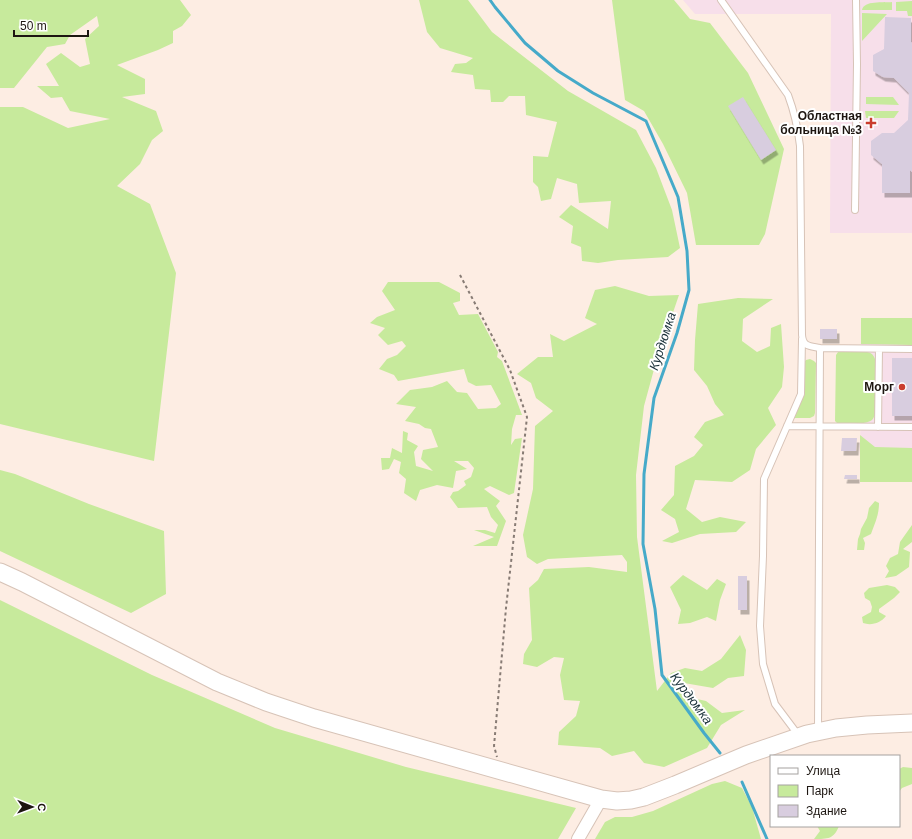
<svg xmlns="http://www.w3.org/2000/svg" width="912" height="839" font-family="Arial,sans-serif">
<defs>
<filter id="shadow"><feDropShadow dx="2.5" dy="4.5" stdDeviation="0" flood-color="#0004"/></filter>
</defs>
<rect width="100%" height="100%" fill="#fdede3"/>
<path fill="#f7dfea" d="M 683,0 L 912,0 L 912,233 L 830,233 L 831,14 L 695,14 Z
M 861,318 L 912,318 L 912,482 L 860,482 Z"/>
<path fill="#c7ea9c" d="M 0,0 L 180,0 L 191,15 L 182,26 L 173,31 L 173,43 L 158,50 L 117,65 L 145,79 L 145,94 L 122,97 L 156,111 L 163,131 L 152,140 L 140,164 L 117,186 L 150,204 L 176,273 L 154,461 L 0,424 L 0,107 L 23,107 L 68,128 L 110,119 L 70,111 L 62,97 L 51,98 L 37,86 L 59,86 L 46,64 L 61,53 L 80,67 L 90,64 L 85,39 L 99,26 L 97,16 L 70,35 L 65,44 L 47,47 L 14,88 L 0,88 Z
M 419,0 L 468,0 L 492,32 L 568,91 L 636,130 L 656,168 L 672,210 L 680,248 L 668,257 L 618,260 L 598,263 L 582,261 L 581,247 L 571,243 L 573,226 L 559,217 L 571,205 L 608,229 L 611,201 L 579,203 L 577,184 L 557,178 L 551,199 L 541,201 L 538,187 L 533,182 L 533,156 L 548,157 L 557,122 L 526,115 L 525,96 L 509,96 L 503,102 L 491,102 L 490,90 L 475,89 L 473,75 L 451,72 L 455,64 L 466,63 L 473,58 L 440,48 L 427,32 Z
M 612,0 L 674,0 L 690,19 L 710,23 L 748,73 L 784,149 L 765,234 L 759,245 L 696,245 L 687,193 L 663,144 L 644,111 L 625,100 Z
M 912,1 L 912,16 L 908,16 L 907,11 L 896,11 L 896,2 Z
M 892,2 L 892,10 L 862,10 C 864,0 883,3 892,2 Z
M 862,13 L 887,14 L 862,41 Z
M 866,97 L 893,97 L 899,105 L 866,104 Z
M 865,111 L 899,111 L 894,118 L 866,118 Z
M 388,282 L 439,282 L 460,293 L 460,301 L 453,303 L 459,315 L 478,314 L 498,352 L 497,357 L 502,361 L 522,415 L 516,415 L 512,429 L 511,445 L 515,439 L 522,438 L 514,493 L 509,495 L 490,486 L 484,489 L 500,501 L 496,506 L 506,521 L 497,546 L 473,546 L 494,537 L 474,530 L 485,530 L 495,533 L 498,525 L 491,517 L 487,507 L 458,508 L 450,497 L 453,492 L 458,491 L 466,485 L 464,481 L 471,477 L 474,468 L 468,461 L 454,461 L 467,469 L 456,471 L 453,488 L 437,485 L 420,490 L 416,501 L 404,493 L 406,479 L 399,473 L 401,462 L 394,459 L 389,469 L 382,470 L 381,458 L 390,458 L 392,448 L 402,453 L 403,431 L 408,433 L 407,440 L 418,446 L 414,452 L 416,466 L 433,471 L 421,459 L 423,450 L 438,447 L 431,429 L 425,428 L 419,424 L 405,421 L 416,407 L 396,404 L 410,390 L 432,387 L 447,381 L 457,392 L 467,393 L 478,409 L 496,408 L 501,404 L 491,385 L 476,386 L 468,382 L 464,369 L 398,381 L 394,375 L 379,369 L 387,359 L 397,355 L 406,346 L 402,341 L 388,345 L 378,335 L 385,328 L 370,323 L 377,317 L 395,310 L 382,291 Z
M 615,286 L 649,296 L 679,295 L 656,362 L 644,406 L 636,475 L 637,537 L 657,691 L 671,673 L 685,668 L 702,671 L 721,659 L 740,635 L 746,650 L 744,676 L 728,678 L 713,688 L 684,683 L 688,697 L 706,701 L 722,713 L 745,710 L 721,725 L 707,748 L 664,767 L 644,763 L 634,751 L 612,756 L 600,748 L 558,745 L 559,732 L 576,716 L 580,701 L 564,700 L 560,675 L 564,658 L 554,657 L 537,667 L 523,664 L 524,654 L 532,640 L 529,588 L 538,580 L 544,569 L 589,567 L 627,572 L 627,562 L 622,555 L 548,559 L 537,564 L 527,557 L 523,535 L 533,489 L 535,426 L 553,411 L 536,398 L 531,383 L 517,374 L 538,357 L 553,357 L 550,334 L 564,341 L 597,324 L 585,318 L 595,290 Z
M 738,298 L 773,299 L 743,319 L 742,341 L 757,352 L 770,346 L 771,328 L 781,324 L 784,367 L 782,387 L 768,408 L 776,425 L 756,449 L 750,470 L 732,482 L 695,480 L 686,509 L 702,522 L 720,517 L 746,522 L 736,532 L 700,534 L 672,543 L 662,541 L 679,532 L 675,519 L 661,510 L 674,495 L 675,466 L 694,456 L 703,445 L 694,437 L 705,422 L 724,415 L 715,404 L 707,386 L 694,370 L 695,340 L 698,304 Z
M 861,318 L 912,318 L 912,345 L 861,344 Z
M 841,351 L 867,352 C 873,353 875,357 876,363 L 875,414 C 874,416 874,418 872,420 C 866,425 845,424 837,423 L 835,421 L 836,355 L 838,352 Z
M 810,359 L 814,361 L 816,363 L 815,413 L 814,416 L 810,418 L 793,418 L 804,393 L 804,362 L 806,360 Z
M 860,435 L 875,447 L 912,448 L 912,482 L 860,482 Z
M 0,470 L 15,474 L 89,504 L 164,531 L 166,594 L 131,613 L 0,551 Z
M 875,501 L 879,503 C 879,515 875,523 871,534 L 863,538 L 865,543 L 864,550 L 857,550 L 858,539 L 860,534 L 861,529 L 867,518 L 869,508 Z
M 912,525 L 912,542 L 903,549 L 910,552 L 909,567 L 896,576 L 885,578 L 889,571 L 886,566 L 890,558 L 898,554 L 900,542 Z
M 683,575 L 707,590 L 717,579 L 726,584 L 720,600 L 716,621 L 707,617 L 690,623 L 678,624 L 681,610 L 670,587 Z
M 887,585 L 895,587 L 900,592 L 894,598 L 879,609 L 879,612 L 886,616 C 881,623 871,626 863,623 L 862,617 L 871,612 L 872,607 L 870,601 L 865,598 L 864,593 L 869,588 Z
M 0,600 L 152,675 L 275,728 L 406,767 L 576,808 L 558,839 L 0,839 Z
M 903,767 L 912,768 L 912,784 L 902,788 L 899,792 L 899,769 Z
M 725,781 L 742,788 L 752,807 L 761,839 L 595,839 L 605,822 L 615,817 L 632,817 L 653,811 L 712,784 Z
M 817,826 L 839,826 C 834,839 828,839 814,839 L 820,831 Z"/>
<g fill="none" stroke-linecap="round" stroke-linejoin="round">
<path stroke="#46aac9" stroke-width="3" d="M 490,0 L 495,7 L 525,43 L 558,71 L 593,93 L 646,121 L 678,197 L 687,251 L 689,290 L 677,333 L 654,398 L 644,474 L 643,544 L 655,609 L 662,675 L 704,733 L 720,753
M 742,782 L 767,839"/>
</g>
<path fill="#d8cddf" filter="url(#shadow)" d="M 885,17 L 911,18 L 911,43 L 912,42 L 912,172 L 910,170 L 910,193 L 882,193 L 882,164 L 871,155 L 871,141 L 882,133 L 894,133 L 908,120 L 909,93 L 894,78 L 883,77 L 873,71 L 873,55 L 884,49 Z
M 743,97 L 776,150 L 761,160 L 728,106 Z
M 820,329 L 837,329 L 837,339 L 820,339 Z
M 892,358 L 912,358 L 912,416 L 892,416 Z
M 842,438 L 857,438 L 856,451 L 841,451 Z
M 845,475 L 857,475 L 857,479 L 844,479 Z
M 738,576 L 747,576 L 747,610 L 738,610 Z"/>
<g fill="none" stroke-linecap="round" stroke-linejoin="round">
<defs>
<path id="service" d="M 721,0 L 788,95 C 794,111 798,129 800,146 L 802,335 C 803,347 810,346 820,348 L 912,349
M 855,210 L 857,64 L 856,0
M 787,426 L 912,427
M 878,427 L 879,349
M 818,730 L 820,348
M 799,736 L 775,704 L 763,664 L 760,626 L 763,556 L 764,479 L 801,394 L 802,339"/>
<path id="minor" d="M 578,839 L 601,799"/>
<path id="secondary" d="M 0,572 L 22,582 L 217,682 L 266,702 L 314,718 L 601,799 L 617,801 L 631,800 L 644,797 L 675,785 L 746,755 L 807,734 L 836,728 L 867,725 L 912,723"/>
</defs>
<use href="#service" stroke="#d7c3b7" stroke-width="8"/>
<use href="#minor" stroke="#d7c3b7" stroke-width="14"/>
<use href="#secondary" stroke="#d7c3b7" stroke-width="19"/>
<path stroke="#877b74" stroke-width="2" stroke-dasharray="3 3" stroke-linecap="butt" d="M 460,275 L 510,370 L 527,417 L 506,608 L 494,746 L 497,757"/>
<use href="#service" stroke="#fff" stroke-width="6"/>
<use href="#minor" stroke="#fff" stroke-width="12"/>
<use href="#secondary" stroke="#fff" stroke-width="17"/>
</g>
<g fill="#ca3d2e" stroke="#fff" stroke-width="1.5">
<path d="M869 117h4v4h4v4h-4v4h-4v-4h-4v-4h4z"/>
<circle cx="902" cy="387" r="4"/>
</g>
<g text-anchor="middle" stroke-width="4" stroke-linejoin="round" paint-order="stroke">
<g font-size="12" font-weight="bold" fill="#1d1611" stroke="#fff" text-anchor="end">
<text x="862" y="120">Областная<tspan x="862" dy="14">больница №3</tspan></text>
<text x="894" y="391">Морг</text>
</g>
<g font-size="13" font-style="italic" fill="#1b323a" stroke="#fff">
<text transform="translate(662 341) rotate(-72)" y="5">Курдюмка</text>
<text transform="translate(692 698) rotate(53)" y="5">Курдюмка</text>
</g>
</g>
<rect x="770" y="755" width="130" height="72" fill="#ffffff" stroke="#a5a2a0"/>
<rect x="778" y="768" width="20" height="6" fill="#ffffff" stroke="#a5a2a0"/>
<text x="806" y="775" font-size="12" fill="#1d1611">Улица</text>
<rect x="778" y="785" width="20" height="12" fill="#c7ea9c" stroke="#a5a2a0"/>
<text x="806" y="795" font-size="12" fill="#1d1611">Парк</text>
<rect x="778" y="805" width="20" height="12" fill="#d8cddf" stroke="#a5a2a0"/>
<text x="806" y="815" font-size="12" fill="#1d1611">Здание</text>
<g transform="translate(32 807) rotate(91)" stroke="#ffffff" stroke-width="3" paint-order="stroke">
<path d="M0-3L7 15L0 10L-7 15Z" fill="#1d1611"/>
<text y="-6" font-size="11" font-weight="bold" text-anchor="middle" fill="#1d1611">С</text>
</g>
<path d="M14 30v6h74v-6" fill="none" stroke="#1d1611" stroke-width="2"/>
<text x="20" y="30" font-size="12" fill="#1d1611" stroke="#ffffff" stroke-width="3" paint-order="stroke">50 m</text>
</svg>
